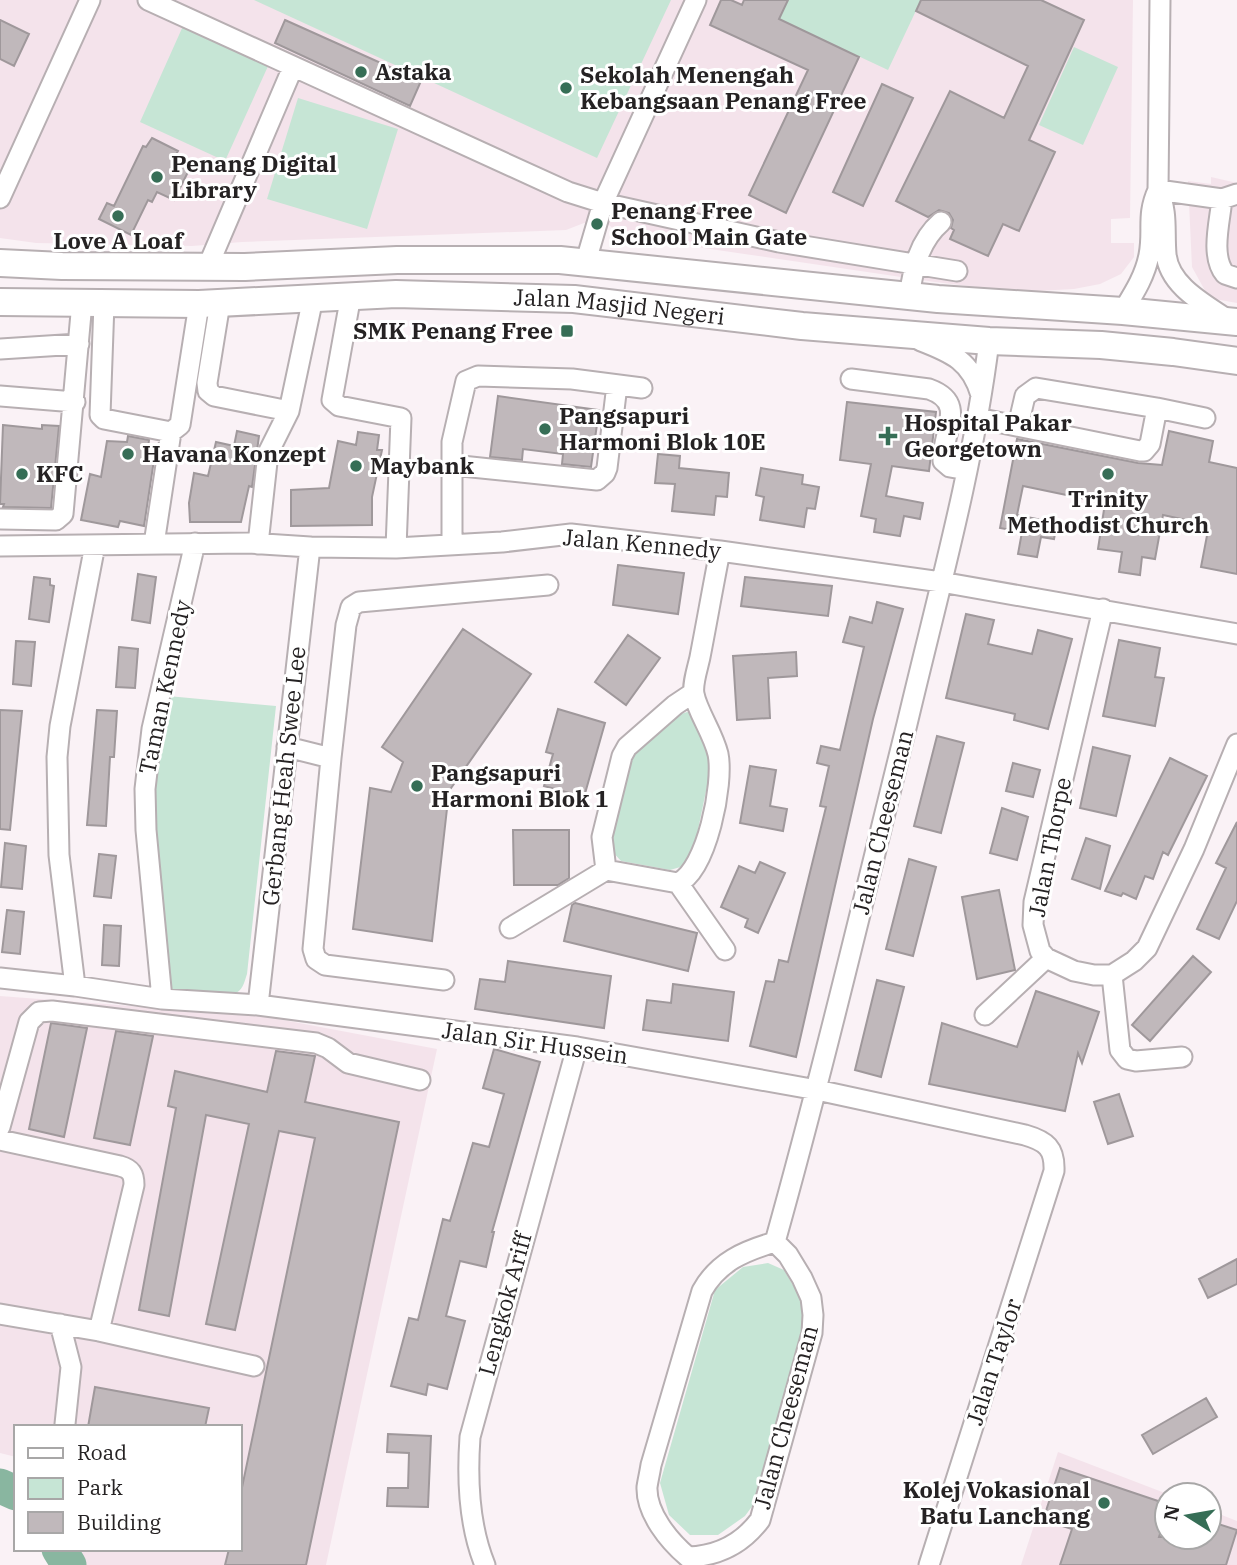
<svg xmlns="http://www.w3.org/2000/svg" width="1237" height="1565" font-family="'IBM Plex Serif',serif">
<rect width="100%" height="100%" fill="#faf2f6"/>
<path fill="#f4e3eb" d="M 0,0 L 1133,0 L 1130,218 L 1111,219 L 1111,243 L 1134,243 L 1134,257 L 1121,274 L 1100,284 L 1074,289 L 1018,292 L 935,282 L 622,236 L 609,225 L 597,224 L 584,223 L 566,230 L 242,242 L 192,246 L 36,243 L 0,238 Z
M 1211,177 L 1237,183 L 1237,303 L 1209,298 L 1192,267 L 1188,181 L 1211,184 Z
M 0,996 L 262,1016 L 437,1049 L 326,1565 L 83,1565 L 74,1549 L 240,1549 L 240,1427 L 16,1427 L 16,1457 L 0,1453 Z
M 1058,1452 L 1170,1495 L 1167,1495 L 1167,1537 L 1209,1537 L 1209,1510 L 1237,1521 L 1237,1565 L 1021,1565 Z"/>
<path fill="#c6e5d5" d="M 254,0 L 671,0 L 597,158 Z
M 788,0 L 921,0 L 888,70 L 779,19 Z
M 183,26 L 269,64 L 225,161 L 140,122 Z
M 1074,47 L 1118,67 L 1083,145 L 1039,125 Z
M 298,98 L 398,129 L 367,229 L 267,199 Z
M 168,696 L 276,706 L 247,974 C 244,983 243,991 233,994 L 175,994 L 170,989 L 152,799 L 153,778 Z
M 692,711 L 712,762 L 693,854 L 684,866 L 670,870 L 621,861 L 611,850 C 611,824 620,779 633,756 C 643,737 671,714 692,711 Z
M 768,1263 L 784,1270 L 804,1304 L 805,1325 L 756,1501 L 745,1516 L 718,1535 L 690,1535 L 669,1515 L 660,1483 L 715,1290 L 743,1267 Z"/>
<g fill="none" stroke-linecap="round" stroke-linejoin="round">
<path stroke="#89b6a0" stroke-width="35" d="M 0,1486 L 16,1493
M 59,1549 L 69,1565"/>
</g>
<path fill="#c0b8bb" stroke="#9f989b" stroke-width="2" d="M 721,0 L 731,0 L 742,5 L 744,0 L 788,0 L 779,19 L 859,57 L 786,213 L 749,195 L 808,70 L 710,25 Z
M 921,0 L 1041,0 L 1084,20 L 1029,140 L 1055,152 L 1019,231 L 1003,224 L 988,256 L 950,239 L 954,230 L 951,228 L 953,220 L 949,213 L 939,210 L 928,217 L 896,201 L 950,91 L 1004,118 L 1028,66 L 916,11 Z
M 0,20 L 29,34 L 14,66 L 0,59 Z
M 285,20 L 421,81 L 410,106 L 275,43 Z
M 882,84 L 913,98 L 863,206 L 833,192 Z
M 152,138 L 178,151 L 174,158 L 191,166 L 174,200 L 157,192 L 152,202 L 148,200 L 131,235 L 99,219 L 107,203 L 114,206 L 143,146 L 146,147 Z
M 498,396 L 599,410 L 591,467 L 562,464 L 563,454 L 523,449 L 522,460 L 490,457 Z
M 847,402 L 936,412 L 929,471 L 892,466 L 886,496 L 923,503 L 920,519 L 904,516 L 900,536 L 874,532 L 876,519 L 861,516 L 871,464 L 840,460 Z
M 3,425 L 42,429 L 42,425 L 59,426 L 51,508 L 3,507 L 4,504 L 0,504 Z
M 237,431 L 259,436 L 252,487 L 249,486 L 241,522 L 190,522 L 189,503 L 194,473 L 208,476 L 216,442 L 234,446 Z
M 1169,431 L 1213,441 L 1209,462 L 1237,468 L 1237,574 L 1201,567 L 1209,525 L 1163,515 L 1155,559 L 1142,557 L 1140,575 L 1119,572 L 1122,552 L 1098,549 L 1105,503 L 1023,486 L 1017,515 L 1057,523 L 1054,539 L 1041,537 L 1037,557 L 1018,554 L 1022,532 L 1000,528 L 1017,439 L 1138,463 L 1162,465 Z
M 358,432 L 379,435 L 377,450 L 382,450 L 372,497 L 372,525 L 291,526 L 291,490 L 329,488 L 338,441 L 356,445 Z
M 128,436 L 149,440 L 148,448 L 152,448 L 149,460 L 154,460 L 144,526 L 120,521 L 118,527 L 81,520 L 90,474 L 101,477 L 107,441 L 127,442 Z
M 658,454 L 680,456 L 679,468 L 729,473 L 727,497 L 716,496 L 714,515 L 672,511 L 675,484 L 655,483 Z
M 761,468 L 803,475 L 802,484 L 819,487 L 815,509 L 807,508 L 804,527 L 760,520 L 764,497 L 756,495 Z
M 618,565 L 684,573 L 678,614 L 613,605 Z
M 138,574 L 156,577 L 150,623 L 132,620 Z
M 34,577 L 50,579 L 50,585 L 54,586 L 49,622 L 29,619 Z
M 745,577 L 832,586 L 828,616 L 741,606 Z
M 877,602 L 903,609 L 873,719 L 796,1057 L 750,1046 L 766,981 L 774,982 L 779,960 L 788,962 L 826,807 L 820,806 L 829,766 L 817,763 L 821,746 L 840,750 L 864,647 L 843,642 L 850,617 L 872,623 Z
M 966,614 L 994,620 L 988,644 L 1032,654 L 1038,630 L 1072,639 L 1048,729 L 1014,720 L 1015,714 L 946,698 Z
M 463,629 L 531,674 L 449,791 L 432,941 L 353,929 L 370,788 L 391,792 L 403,762 L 382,747 Z
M 628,635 L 660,658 L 626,705 L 595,682 Z
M 1119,640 L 1160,648 L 1155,677 L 1164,678 L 1155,726 L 1103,716 Z
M 16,641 L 35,642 L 31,686 L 13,684 Z
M 119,647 L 138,649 L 135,688 L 116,687 Z
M 796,652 L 797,676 L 768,678 L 770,718 L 737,720 L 733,656 Z
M 558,709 L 605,723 L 584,797 L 544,786 L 553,754 L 546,752 Z
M 0,710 L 22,711 L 10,830 L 0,829 Z
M 97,710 L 117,711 L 114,757 L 110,757 L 106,826 L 87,825 Z
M 937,736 L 964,743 L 941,833 L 914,826 Z
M 1093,747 L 1130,756 L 1116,816 L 1080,808 Z
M 1170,758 L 1207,776 L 1168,855 L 1163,852 L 1153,879 L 1145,876 L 1136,899 L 1123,893 L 1121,896 L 1105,891 Z
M 1013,763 L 1040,770 L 1033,797 L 1006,791 Z
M 750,766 L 776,770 L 770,806 L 787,809 L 783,831 L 740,823 Z
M 1002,808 L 1028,817 L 1017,860 L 990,853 Z
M 1237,822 L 1237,901 L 1219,939 L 1197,929 L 1226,868 L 1216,863 Z
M 513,830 L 569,830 L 569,878 L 558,885 L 514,885 Z
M 1086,838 L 1110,846 L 1100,889 L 1072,879 Z
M 5,843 L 26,846 L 22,889 L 1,887 Z
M 99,854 L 116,856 L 111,898 L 94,896 Z
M 909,859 L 936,867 L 913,956 L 886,949 Z
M 760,862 L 785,873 L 758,933 L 745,927 L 748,919 L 721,907 L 739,866 L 755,873 Z
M 999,890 L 1015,970 L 977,979 L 962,897 Z
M 575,903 L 697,933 L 688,971 L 564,941 L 572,905 Z
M 7,910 L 24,912 L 20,954 L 2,952 Z
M 104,925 L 121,926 L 119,966 L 102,965 Z
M 1193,956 L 1211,972 L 1150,1041 L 1132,1025 Z
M 508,961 L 611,976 L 604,1028 L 475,1009 L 480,979 L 505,982 Z
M 877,980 L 904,987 L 881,1077 L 855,1070 Z
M 673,984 L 734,992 L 728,1041 L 643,1030 L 647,1000 L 671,1003 Z
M 1036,991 L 1099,1012 L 1082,1063 L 1078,1053 L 1065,1111 L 929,1084 L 942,1023 L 1017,1047 Z
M 51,1023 L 87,1028 L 64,1137 L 29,1129 Z
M 116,1031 L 153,1036 L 130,1145 L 94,1138 Z
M 494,1049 L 540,1062 L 492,1232 L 494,1232 L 486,1267 L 460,1261 L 446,1316 L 465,1321 L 447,1389 L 428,1384 L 426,1395 L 391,1386 L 409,1318 L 418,1320 L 443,1219 L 450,1221 L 473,1143 L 489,1147 L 504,1094 L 483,1088 Z
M 276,1051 L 315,1056 L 305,1102 L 399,1122 L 306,1565 L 225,1565 L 229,1549 L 240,1549 L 240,1497 L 315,1138 L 279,1131 L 235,1330 L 206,1324 L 249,1124 L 206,1115 L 169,1316 L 139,1310 L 176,1108 L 168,1106 L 175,1071 L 267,1092 Z
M 1119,1094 L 1133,1136 L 1108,1144 L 1094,1102 Z
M 1237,1259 L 1237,1284 L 1208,1298 L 1199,1279 Z
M 95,1387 L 209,1408 L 205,1427 L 88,1427 Z
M 1206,1398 L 1217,1417 L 1153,1454 L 1142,1435 Z
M 388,1434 L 431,1436 L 428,1507 L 387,1506 L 388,1488 L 408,1488 L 409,1453 L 387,1452 Z
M 1060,1468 L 1167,1504 L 1167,1513 L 1159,1537 L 1209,1537 L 1209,1521 L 1237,1530 L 1226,1565 L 1060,1565 L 1072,1529 L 1043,1520 Z"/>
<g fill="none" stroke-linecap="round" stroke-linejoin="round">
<defs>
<path id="minor" d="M 148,0 L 568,192 L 603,203 L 779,242 L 957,271
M 1158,190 C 1168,213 1164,230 1166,254 C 1169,286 1205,304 1228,320
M 1158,190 L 1222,199 L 1237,194
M 0,198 L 90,0
M 1222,199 C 1220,221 1210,256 1225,274 L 1237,278
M 586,261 L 603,203 L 696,0
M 208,266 L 293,67
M 351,295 L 332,400 L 339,406 L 401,418 L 396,548
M 909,297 C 913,269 919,241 941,222
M 104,303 L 100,415 L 104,419 L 171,432 L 180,425 L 199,304
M 220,303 L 207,383 L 208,391 L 214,396 L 289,411
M 1123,311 C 1134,293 1145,276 1149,255 C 1154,230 1146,216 1158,190 L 1160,0
M 921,341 C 952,353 971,361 981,395
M 0,349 L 79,344
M 851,379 L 929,389 C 968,403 942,431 943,461 L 950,467 L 967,470
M 0,396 L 75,402
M 977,418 L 1140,451 L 1144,451 L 1150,444 L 1157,408 L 1205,418
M 1018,426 L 1025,396 L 1036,388 L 1157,408
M 452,465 L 597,480 L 605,473 L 607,468 L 617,385
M 0,519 L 56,520 L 63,514 L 82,302
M 154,544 L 171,432
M 258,544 L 268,453 L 289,411 L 313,298
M 452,545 L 452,442 L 466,381 L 478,376 L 572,379 L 642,388
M 0,546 L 248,543 L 310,547 L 396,548 L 502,542 L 571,534 L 720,551 L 941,582 L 1237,634
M 1103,609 L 1034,902 L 1033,925 L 1040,951 L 1046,958 L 1074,971 L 1094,975 L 1112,975 L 1134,961 L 1147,948 L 1194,849 L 1237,744
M 287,747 L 331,758 L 313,949 L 316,959 L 325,965 L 444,980
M 331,758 L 346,625 L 351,607 L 359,602 L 370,601 L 548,585
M 606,870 L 678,883 C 707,870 724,783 718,754 C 713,733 697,711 694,694 C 692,684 698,667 700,657 C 707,621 713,586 720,551
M 606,870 L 602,837 L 622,756 L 627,747 L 675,705 L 693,693
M 678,883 L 725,950
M 510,928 L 606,870
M 1112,975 L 1120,1050 L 1127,1059 L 1136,1061 L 1182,1057
M 0,978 L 75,986 L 162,999 L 258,1005 L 577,1047 L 817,1090 L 1025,1135 C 1046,1141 1055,1148 1054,1171 L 929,1565
M 75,986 L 59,855 L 57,757 L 60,726 L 95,545
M 162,999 L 146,830 L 145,789 L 152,729 L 195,543
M 258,1005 L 310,547
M 985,1015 L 1046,958
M 0,1127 L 29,1022 L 39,1012 L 52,1011 L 316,1043 L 328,1048 L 348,1063 L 420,1080
M 0,1140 L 120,1166 C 131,1169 134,1174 134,1185 L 99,1331
M 775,1242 C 823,1070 864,897 907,724 C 937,597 973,470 989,341
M 775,1242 L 788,1255 L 802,1278 L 811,1298 L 813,1315 L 812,1333 L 760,1520 C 742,1544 718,1556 688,1557 C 669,1541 646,1513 647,1487 C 648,1480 650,1472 651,1465 L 702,1291 C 718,1262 744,1251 775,1242 Z
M 0,1314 L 99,1331 L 254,1366
M 60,1324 L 71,1367 L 65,1424
M 485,1565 C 469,1526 467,1479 470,1437 L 577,1047"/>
<g id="highway">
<path d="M 0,263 L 62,266 L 245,267 L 397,260 L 560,260 L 938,299 L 1123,311 L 1237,322"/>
<path id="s1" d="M 0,302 L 199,304 L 396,294 L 574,299 L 802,326 L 989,341 L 1101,345 L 1173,352 L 1237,361"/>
</g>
</defs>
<use href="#minor" stroke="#b7afb2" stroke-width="23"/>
<use href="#highway" stroke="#b7afb2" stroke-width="30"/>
<use href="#minor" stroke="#fff" stroke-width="19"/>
<use href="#highway" stroke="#fff" stroke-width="26"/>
</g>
<g fill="#366e56" stroke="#fff" stroke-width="2.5">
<circle cx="361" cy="72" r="7"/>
<circle cx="566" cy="88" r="7"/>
<circle cx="157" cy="177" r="7"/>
<circle cx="118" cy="216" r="7"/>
<circle cx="597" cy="224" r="7"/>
<rect x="560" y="324" width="14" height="14" rx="3.5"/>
<circle cx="545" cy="429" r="7"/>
<path d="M884.5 425.5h7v7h7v7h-7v7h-7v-7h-7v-7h7z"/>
<circle cx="128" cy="454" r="7"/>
<circle cx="356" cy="466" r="7"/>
<circle cx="22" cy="474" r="7"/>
<circle cx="1108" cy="474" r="7"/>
<circle cx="417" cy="786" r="7"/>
<circle cx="1104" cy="1503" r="7"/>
</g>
<g text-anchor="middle" stroke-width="6" stroke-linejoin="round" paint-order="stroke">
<g font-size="23" font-weight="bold" fill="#252223" stroke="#fff" text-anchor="start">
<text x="375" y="80">Astaka</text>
<text x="580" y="83">Sekolah Menengah<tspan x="580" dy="26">Kebangsaan Penang Free</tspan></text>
<text x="171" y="172">Penang Digital<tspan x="171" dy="26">Library</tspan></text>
<text x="611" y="219">Penang Free<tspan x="611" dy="26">School Main Gate</tspan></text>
<text x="118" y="249" text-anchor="middle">Love A Loaf</text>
<text x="553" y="339" text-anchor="end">SMK Penang Free</text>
<text x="559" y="424">Pangsapuri<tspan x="559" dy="26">Harmoni Blok 10E</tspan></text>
<text x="904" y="431">Hospital Pakar<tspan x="904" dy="26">Georgetown</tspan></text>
<text x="142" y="462">Havana Konzept</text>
<text x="370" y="474">Maybank</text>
<text x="36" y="482">KFC</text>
<text x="1108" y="507" text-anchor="middle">Trinity<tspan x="1108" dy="26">Methodist Church</tspan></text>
<text x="431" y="781">Pangsapuri<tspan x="431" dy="26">Harmoni Blok 1</tspan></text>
<text x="1090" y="1498" text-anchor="end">Kolej Vokasional<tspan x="1090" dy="26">Batu Lanchang</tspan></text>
</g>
<g font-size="23" fill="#252223" stroke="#fff">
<text dy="8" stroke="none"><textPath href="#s1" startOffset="620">Jalan Masjid Negeri</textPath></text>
<text transform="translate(642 544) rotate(5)" y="8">Jalan Kennedy</text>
<text transform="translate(165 687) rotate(-78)" y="8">Taman Kennedy</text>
<text transform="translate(284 776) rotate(-84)" y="8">Gerbang Heah Swee Lee</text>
<text transform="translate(883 822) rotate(-76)" y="8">Jalan Cheeseman</text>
<text transform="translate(1050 847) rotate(-79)" y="8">Jalan Thorpe</text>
<text transform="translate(535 1043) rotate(8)" y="8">Jalan Sir Hussein</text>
<text transform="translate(505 1304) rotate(-75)" y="8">Lengkok Ariff</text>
<text transform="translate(994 1362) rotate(-72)" y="8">Jalan Taylor</text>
<text transform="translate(786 1417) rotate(-75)" y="8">Jalan Cheeseman</text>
</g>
</g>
<rect x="14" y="1425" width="228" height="126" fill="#ffffff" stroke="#a8a7a7" stroke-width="2"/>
<rect x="28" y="1448" width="35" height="10" fill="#ffffff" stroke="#a8a7a7" stroke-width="2"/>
<text x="77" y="1460" font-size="21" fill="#252223">Road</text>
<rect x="28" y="1478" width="35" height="21" fill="#c6e5d5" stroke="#a8a7a7" stroke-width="2"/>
<text x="77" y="1495" font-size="21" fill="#252223">Park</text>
<rect x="28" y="1512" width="35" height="21" fill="#c0b8bb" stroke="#a8a7a7" stroke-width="2"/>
<text x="77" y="1530" font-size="21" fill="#252223">Building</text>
<g transform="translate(1188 1516) rotate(281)"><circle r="33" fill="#ffffff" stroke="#a8a7a7" stroke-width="2"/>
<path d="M0-5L12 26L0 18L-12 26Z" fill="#366e56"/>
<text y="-10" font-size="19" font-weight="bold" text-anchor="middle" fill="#252223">N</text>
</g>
</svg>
